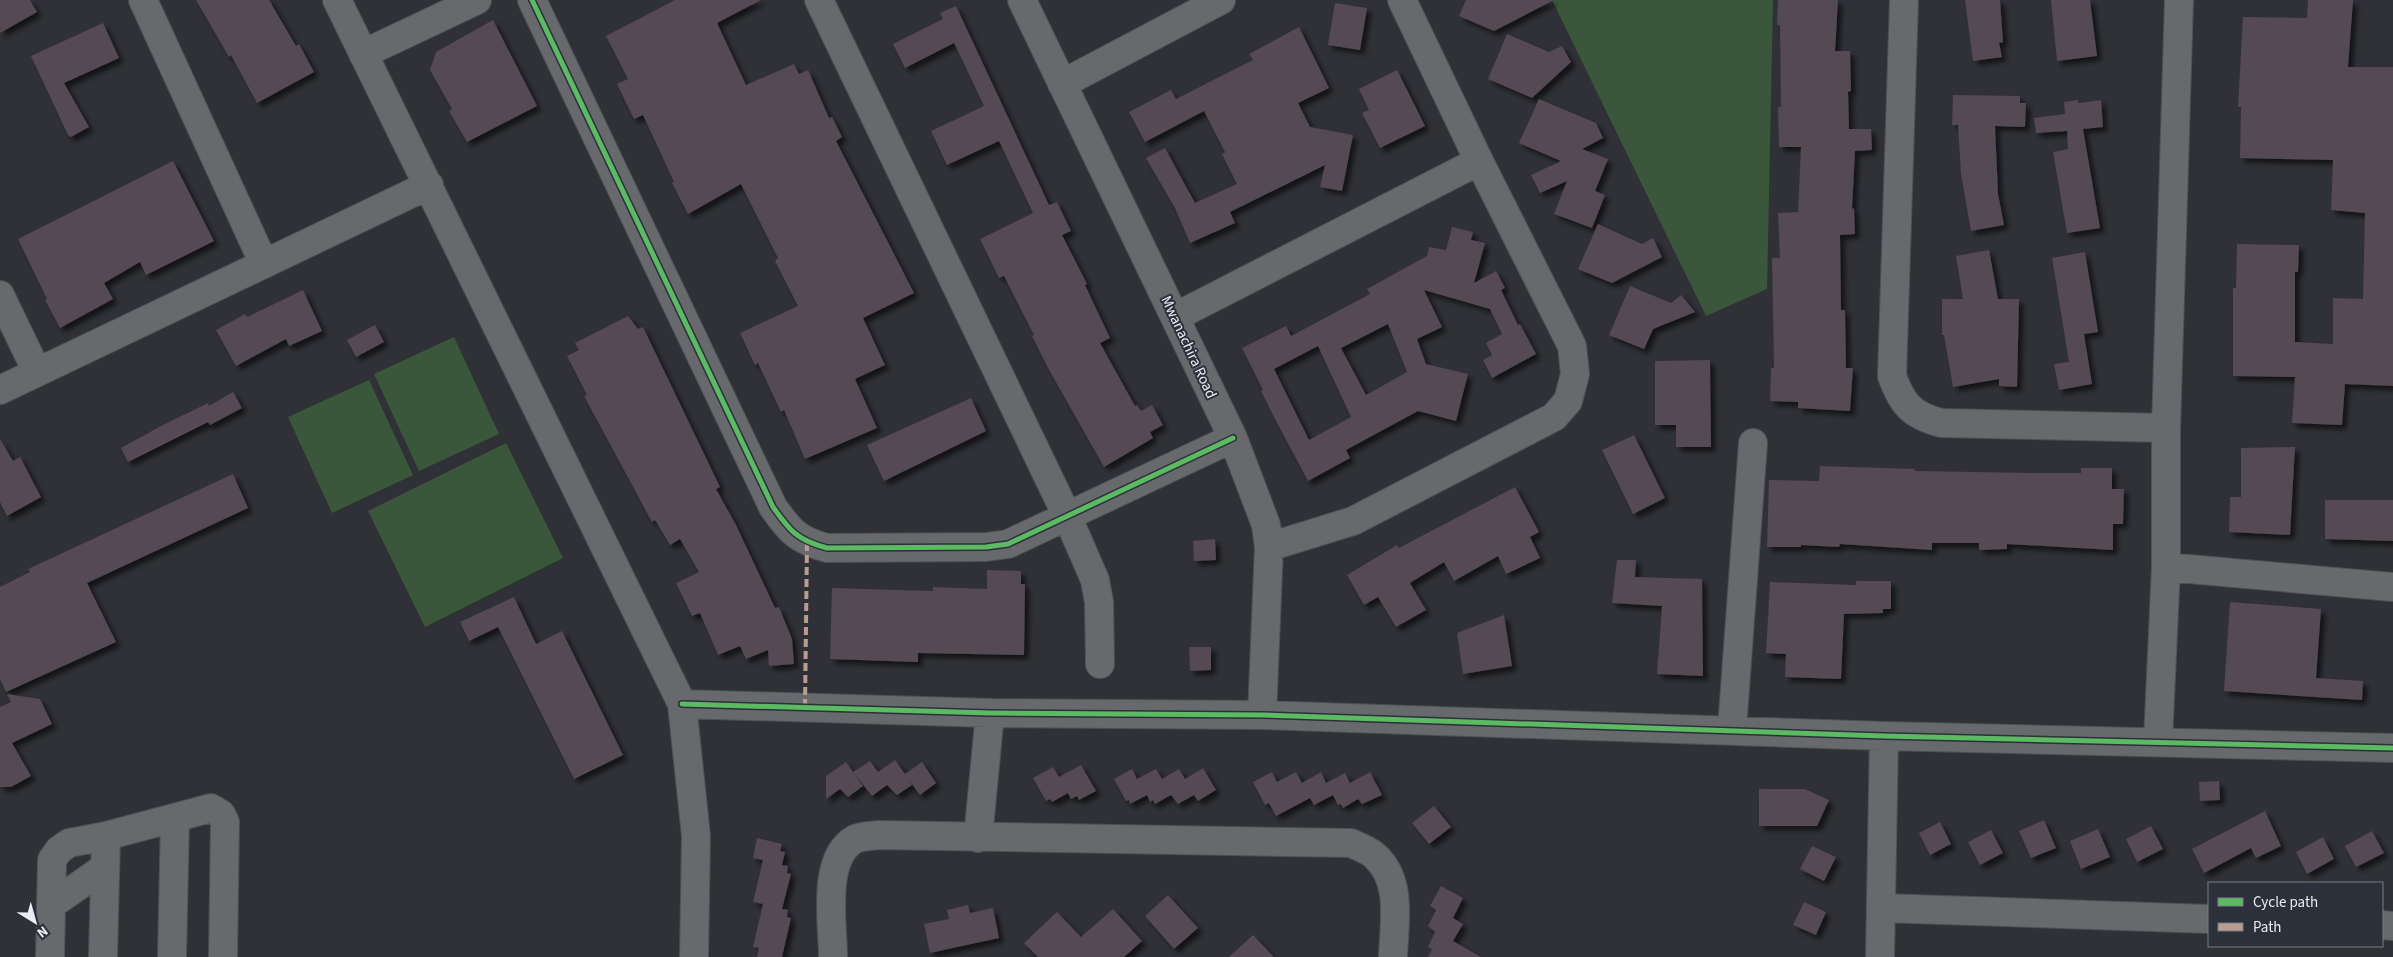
<svg xmlns="http://www.w3.org/2000/svg" width="2393" height="957" font-family="'Source Sans 3',sans-serif">
<defs>
<filter id="shadow"><feDropShadow dx="4.5" dy="4.5" stdDeviation="2.5" flood-color="#0009"/></filter>
</defs>
<rect width="100%" height="100%" fill="#303136"/>
<path fill="#3a573b" d="M 1552,0 L 1773,0 L 1767,289 L 1706,316 Z
M 454,337 L 499,434 L 419,471 L 374,374 Z
M 369,380 L 413,475 L 332,513 L 288,417 Z
M 506,443 L 563,558 L 425,627 L 368,511 Z"/>
<path fill="#544852" fill-rule="evenodd" filter="url(#shadow)" d="M 0,0 L 30,0 L 37,12 L 0,33 Z
M 196,0 L 269,0 L 296,46 L 299,44 L 314,72 L 257,103 L 231,55 L 229,57 Z
M 675,0 L 761,0 L 717,23 L 746,85 L 794,64 L 799,74 L 808,70 L 829,118 L 832,117 L 842,137 L 836,141 L 914,293 L 863,318 L 885,365 L 855,379 L 877,428 L 805,459 L 784,410 L 781,412 L 758,363 L 755,365 L 740,333 L 798,306 L 775,261 L 778,258 L 741,184 L 688,214 L 672,183 L 674,182 L 643,115 L 634,119 L 617,84 L 628,79 L 606,36 Z
M 1466,0 L 1554,0 L 1494,31 L 1459,16 Z
M 1778,0 L 1838,0 L 1835,51 L 1850,51 L 1851,91 L 1848,92 L 1849,129 L 1871,129 L 1872,150 L 1855,151 L 1852,209 L 1854,208 L 1855,234 L 1840,235 L 1841,310 L 1845,310 L 1846,368 L 1853,368 L 1850,411 L 1798,408 L 1798,402 L 1770,401 L 1771,368 L 1774,368 L 1772,258 L 1780,258 L 1778,213 L 1798,212 L 1801,147 L 1779,147 L 1778,107 L 1781,107 L 1780,25 L 1777,25 Z
M 1965,0 L 2000,0 L 2003,42 L 1999,43 L 2002,57 L 1973,61 Z
M 2051,0 L 2090,0 L 2097,56 L 2057,61 Z
M 2308,0 L 2353,0 L 2348,67 L 2393,67 L 2393,386 L 2345,384 L 2342,425 L 2292,423 L 2295,377 L 2233,376 L 2233,288 L 2236,288 L 2237,244 L 2299,245 L 2298,272 L 2295,272 L 2295,342 L 2333,344 L 2333,298 L 2363,299 L 2365,213 L 2331,210 L 2333,160 L 2240,158 L 2241,107 L 2238,107 L 2243,17 L 2307,18 Z
M 1335,3 L 1367,8 L 1360,50 L 1328,45 Z
M 956,6 L 1049,205 L 1057,202 L 1071,231 L 1062,235 L 1087,284 L 1085,285 L 1110,338 L 1100,343 L 1135,406 L 1137,405 L 1141,411 L 1152,405 L 1163,425 L 1150,432 L 1153,438 L 1104,467 L 1048,368 L 1032,336 L 1034,335 L 1004,276 L 999,278 L 980,239 L 1033,213 L 999,141 L 947,165 L 931,131 L 984,106 L 956,47 L 954,43 L 905,68 L 893,44 L 943,19 L 940,13 Z
M 493,20 L 537,106 L 467,142 L 449,111 L 452,109 L 430,70 L 436,52 Z
M 103,23 L 119,58 L 64,83 L 89,127 L 71,137 L 68,135 L 31,56 Z
M 1299,27 L 1329,88 L 1298,103 L 1310,127 L 1353,135 L 1342,191 L 1320,187 L 1325,165 L 1230,212 L 1235,223 L 1190,243 L 1175,208 L 1146,158 L 1165,148 L 1195,203 L 1237,184 L 1222,154 L 1225,152 L 1204,111 L 1145,142 L 1129,112 L 1171,90 L 1176,99 L 1253,60 L 1249,54 Z
M 1507,34 L 1549,52 L 1562,46 L 1571,62 L 1532,98 L 1488,79 Z
M 1397,70 L 1425,126 L 1380,148 L 1362,113 L 1369,110 L 1359,89 Z
M 1953,95 L 2020,96 L 2020,103 L 2026,103 L 2025,127 L 1995,126 L 1998,194 L 2004,225 L 1971,231 L 1961,174 L 1958,125 L 1952,125 Z
M 1539,99 L 1596,123 L 1603,138 L 1582,149 L 1608,159 L 1595,191 L 1605,195 L 1592,228 L 1554,214 L 1567,181 L 1540,193 L 1531,175 L 1561,161 L 1519,143 Z
M 2078,100 L 2078,103 L 2101,100 L 2103,127 L 2083,129 L 2100,228 L 2067,233 L 2053,152 L 2068,149 L 2067,131 L 2036,133 L 2034,118 L 2065,114 L 2064,102 Z
M 173,161 L 214,241 L 146,275 L 140,262 L 104,283 L 113,299 L 60,328 L 45,300 L 47,299 L 18,239 Z
M 1598,224 L 1642,244 L 1653,238 L 1662,257 L 1612,283 L 1578,269 Z
M 1452,227 L 1473,232 L 1471,240 L 1485,243 L 1474,283 L 1496,271 L 1505,288 L 1501,290 L 1518,325 L 1520,324 L 1536,354 L 1492,378 L 1483,360 L 1492,355 L 1486,343 L 1502,334 L 1490,309 L 1424,290 L 1442,327 L 1417,339 L 1426,364 L 1468,374 L 1456,421 L 1418,411 L 1346,450 L 1350,458 L 1308,481 L 1275,419 L 1261,391 L 1263,390 L 1242,348 L 1286,326 L 1291,336 L 1370,294 L 1367,289 L 1427,256 L 1429,247 L 1446,250 ZM 1388,324 L 1407,372 L 1366,395 L 1341,348 ZM 1318,346 L 1351,417 L 1309,440 L 1274,369 Z
M 1989,250 L 1998,299 L 2019,299 L 2017,387 L 1999,386 L 1999,379 L 1953,387 L 1944,335 L 1942,335 L 1942,299 L 1963,299 L 1956,256 Z
M 2085,252 L 2098,332 L 2084,334 L 2092,384 L 2059,390 L 2054,364 L 2069,362 L 2052,258 Z
M 1630,286 L 1671,303 L 1681,295 L 1695,312 L 1653,329 L 1644,349 L 1609,335 Z
M 303,290 L 322,331 L 289,346 L 286,339 L 236,366 L 216,330 L 245,314 L 247,317 Z
M 628,316 L 638,329 L 643,327 L 720,487 L 716,489 L 736,525 L 775,608 L 779,607 L 792,639 L 794,664 L 769,666 L 768,650 L 746,659 L 740,646 L 718,655 L 700,613 L 692,616 L 676,583 L 699,572 L 680,539 L 670,545 L 655,520 L 652,522 L 584,396 L 587,395 L 567,356 L 579,350 L 575,343 Z
M 375,325 L 384,342 L 356,357 L 347,340 Z
M 1710,360 L 1711,447 L 1676,447 L 1676,425 L 1655,425 L 1655,361 Z
M 233,392 L 242,408 L 210,425 L 208,422 L 128,462 L 121,448 L 161,426 L 208,403 L 209,406 Z
M 971,398 L 986,431 L 884,481 L 867,445 Z
M 1634,435 L 1665,498 L 1633,514 L 1602,450 Z
M 0,439 L 13,461 L 20,457 L 41,497 L 7,516 L 0,502 Z
M 2295,447 L 2290,535 L 2229,532 L 2230,497 L 2241,497 L 2241,448 Z
M 1820,466 L 1915,469 L 1915,471 L 2033,473 L 2081,473 L 2081,468 L 2112,468 L 2112,489 L 2124,489 L 2123,524 L 2113,524 L 2113,550 L 2007,544 L 2007,549 L 1979,550 L 1979,543 L 1932,543 L 1932,550 L 1840,544 L 1839,547 L 1801,545 L 1801,547 L 1767,547 L 1769,480 L 1819,481 Z
M 233,474 L 248,508 L 87,583 L 116,642 L 6,692 L 0,679 L 0,587 L 30,572 L 28,569 Z
M 1515,487 L 1539,532 L 1530,537 L 1540,558 L 1506,574 L 1498,556 L 1454,581 L 1444,562 L 1410,583 L 1426,610 L 1396,627 L 1378,597 L 1364,605 L 1347,575 L 1397,545 L 1399,548 Z
M 2325,500 L 2393,500 L 2393,541 L 2325,539 Z
M 1215,539 L 1216,560 L 1194,561 L 1193,541 Z
M 1617,560 L 1636,560 L 1635,577 L 1702,579 L 1703,676 L 1657,674 L 1662,606 L 1612,603 Z
M 987,570 L 1021,571 L 1021,584 L 1025,584 L 1024,655 L 918,653 L 918,662 L 830,659 L 832,588 L 933,591 L 933,587 L 987,589 Z
M 1856,581 L 1891,581 L 1891,609 L 1883,609 L 1883,613 L 1844,614 L 1841,679 L 1785,677 L 1786,654 L 1766,653 L 1770,582 L 1856,585 Z
M 514,597 L 536,644 L 562,631 L 623,755 L 574,779 L 498,627 L 469,641 L 460,622 Z
M 2230,602 L 2321,609 L 2316,678 L 2363,681 L 2362,700 L 2224,691 Z
M 1504,615 L 1512,666 L 1463,674 L 1457,633 Z
M 1189,647 L 1211,647 L 1211,670 L 1190,671 Z
M 7,694 L 40,699 L 52,724 L 12,743 L 31,776 L 11,787 L 0,787 L 0,707 L 11,702 Z
M 895,760 L 905,774 L 922,762 L 936,783 L 920,795 L 909,780 L 912,785 L 897,795 L 887,785 L 872,796 L 853,772 L 870,761 L 878,772 Z
M 846,762 L 863,786 L 848,797 L 840,789 L 826,799 L 826,776 Z
M 1081,765 L 1096,791 L 1079,800 L 1077,796 L 1071,799 L 1068,793 L 1052,802 L 1050,799 L 1046,801 L 1033,778 L 1053,767 L 1059,777 Z
M 1203,768 L 1216,790 L 1198,801 L 1194,795 L 1178,804 L 1171,795 L 1155,804 L 1153,800 L 1150,802 L 1147,795 L 1130,804 L 1129,800 L 1126,801 L 1114,779 L 1132,769 L 1137,779 L 1156,769 L 1162,779 L 1179,769 L 1185,779 Z
M 1272,772 L 1277,782 L 1296,772 L 1302,783 L 1321,772 L 1326,783 L 1345,773 L 1350,783 L 1370,772 L 1382,795 L 1362,804 L 1358,799 L 1343,808 L 1341,804 L 1338,805 L 1333,795 L 1314,805 L 1310,798 L 1276,816 L 1269,803 L 1265,805 L 1253,782 Z
M 2219,781 L 2220,800 L 2200,801 L 2199,782 Z
M 1759,789 L 1805,789 L 1829,800 L 1817,826 L 1759,826 Z
M 1434,806 L 1451,827 L 1429,844 L 1412,823 Z
M 2265,811 L 2281,846 L 2256,858 L 2251,848 L 2204,873 L 2192,849 Z
M 2044,820 L 2056,848 L 2031,858 L 2019,831 Z
M 1940,822 L 1951,844 L 1930,855 L 1919,833 Z
M 2151,826 L 2163,849 L 2137,862 L 2126,839 Z
M 2098,829 L 2110,857 L 2081,869 L 2070,841 Z
M 1991,830 L 2003,853 L 1980,865 L 1968,842 Z
M 2372,831 L 2384,853 L 2356,867 L 2345,846 Z
M 2323,837 L 2334,859 L 2307,874 L 2296,852 Z
M 757,838 L 782,844 L 780,851 L 785,852 L 782,865 L 788,866 L 787,873 L 791,874 L 782,909 L 788,910 L 787,917 L 791,918 L 782,957 L 757,957 L 759,948 L 753,947 L 763,904 L 753,902 L 763,860 L 753,858 Z
M 1812,846 L 1836,857 L 1824,881 L 1800,869 Z
M 1441,886 L 1463,898 L 1453,918 L 1463,924 L 1453,941 L 1481,957 L 1428,957 L 1432,949 L 1428,947 L 1435,932 L 1428,926 L 1436,910 L 1430,906 Z
M 1168,895 L 1198,928 L 1174,949 L 1145,916 Z
M 1804,902 L 1826,912 L 1816,935 L 1793,925 Z
M 968,905 L 970,913 L 993,908 L 999,938 L 930,953 L 924,924 L 949,919 L 947,910 Z
M 1113,909 L 1142,941 L 1124,957 L 1038,957 L 1024,943 L 1057,912 L 1081,937 Z
M 1253,935 L 1274,957 L 1229,957 Z"/>
<g fill="none" stroke-linecap="round" stroke-linejoin="round">
<defs>
<path id="minor" d="M 143,0 L 264,264
M 337,0 L 682,704 L 696,836 L 694,957
M 532,0 L 773,507 C 790,531 797,540 827,548 L 986,547 L 1008,544 L 1233,438
M 819,0 L 1068,518 L 1095,580 L 1099,602 L 1100,664
M 1022,0 L 1233,438 L 1266,525 L 1269,547 L 1262,715
M 1904,0 L 1892,376 C 1902,404 1911,415 1941,423 L 2166,428
M 363,54 L 477,0
M 1062,84 L 1221,0
M 0,295 L 37,372
M 1175,317 L 1479,161
M 0,390 L 429,185
M 1269,547 L 1353,521 L 1554,417 L 1568,401 L 1575,374 L 1572,346 L 1479,161 L 1402,0
M 2166,567 L 2393,587
M 682,704 L 990,713 L 1262,715 L 1884,736 L 2393,748
M 1732,729 L 1753,443
M 2158,741 L 2166,567 L 2166,428 L 2179,0
M 978,838 L 990,713
M 51,905 L 104,868
M 1882,908 L 2209,919
M 2382,925 L 2393,926
M 50,957 L 52,860 L 59,850 L 69,843 L 106,836 L 211,808 L 221,814 L 225,822 L 223,957
M 103,957 L 106,836
M 172,957 L 175,818
M 833,957 C 833,924 821,858 855,839 C 861,836 872,836 878,835 L 1351,843 C 1359,847 1369,850 1375,856 C 1403,881 1394,923 1393,957
M 1880,957 L 1884,736"/>
</defs>
<use href="#minor" stroke="#4f5055" stroke-width="30"/>
<use href="#minor" stroke="#68696d" stroke-width="28"/>
<path stroke="#b99d93" stroke-width="4" stroke-dasharray="8 4" stroke-linecap="butt" d="M 805,707 L 807,543"/>
<defs>
<path id="cycleway" d="M 532,0 L 773,507 C 790,531 797,540 827,548 L 986,547 L 1008,544 L 1233,438
M 682,704 L 990,713 L 1262,715 L 1884,736 L 2393,748"/>
</defs>
<use href="#cycleway" stroke="#2c303a" stroke-width="8"/>
<use href="#cycleway" stroke="#5cba63" stroke-width="5"/>
</g>
<g text-anchor="middle" stroke-width="4" stroke-linejoin="round" paint-order="stroke">
<g font-size="15" fill="#eaedf3" stroke="#2c303a">
<text transform="translate(1189 347) rotate(65)" y="5">Mwanachira Road</text>
</g>
</g>
<rect x="2208" y="882" width="175" height="65" fill="#2c303a" stroke="#787c84"/>
<rect x="2218" y="898" width="25" height="8" fill="#5cba63" stroke="#787c84"/>
<text x="2253" y="907" font-size="15" fill="#eaedf3">Cycle path</text>
<rect x="2218" y="923" width="25" height="8" fill="#b99d93" stroke="#787c84"/>
<text x="2253" y="932" font-size="15" fill="#eaedf3">Path</text>
<g transform="translate(35 922) rotate(143)" stroke="#2c303a" stroke-width="4" paint-order="stroke">
<path d="M0-4L9 19L0 12L-9 19Z" fill="#eaedf3"/>
<text y="-8" font-size="14" font-weight="bold" text-anchor="middle" fill="#eaedf3">N</text>
</g>
</svg>
